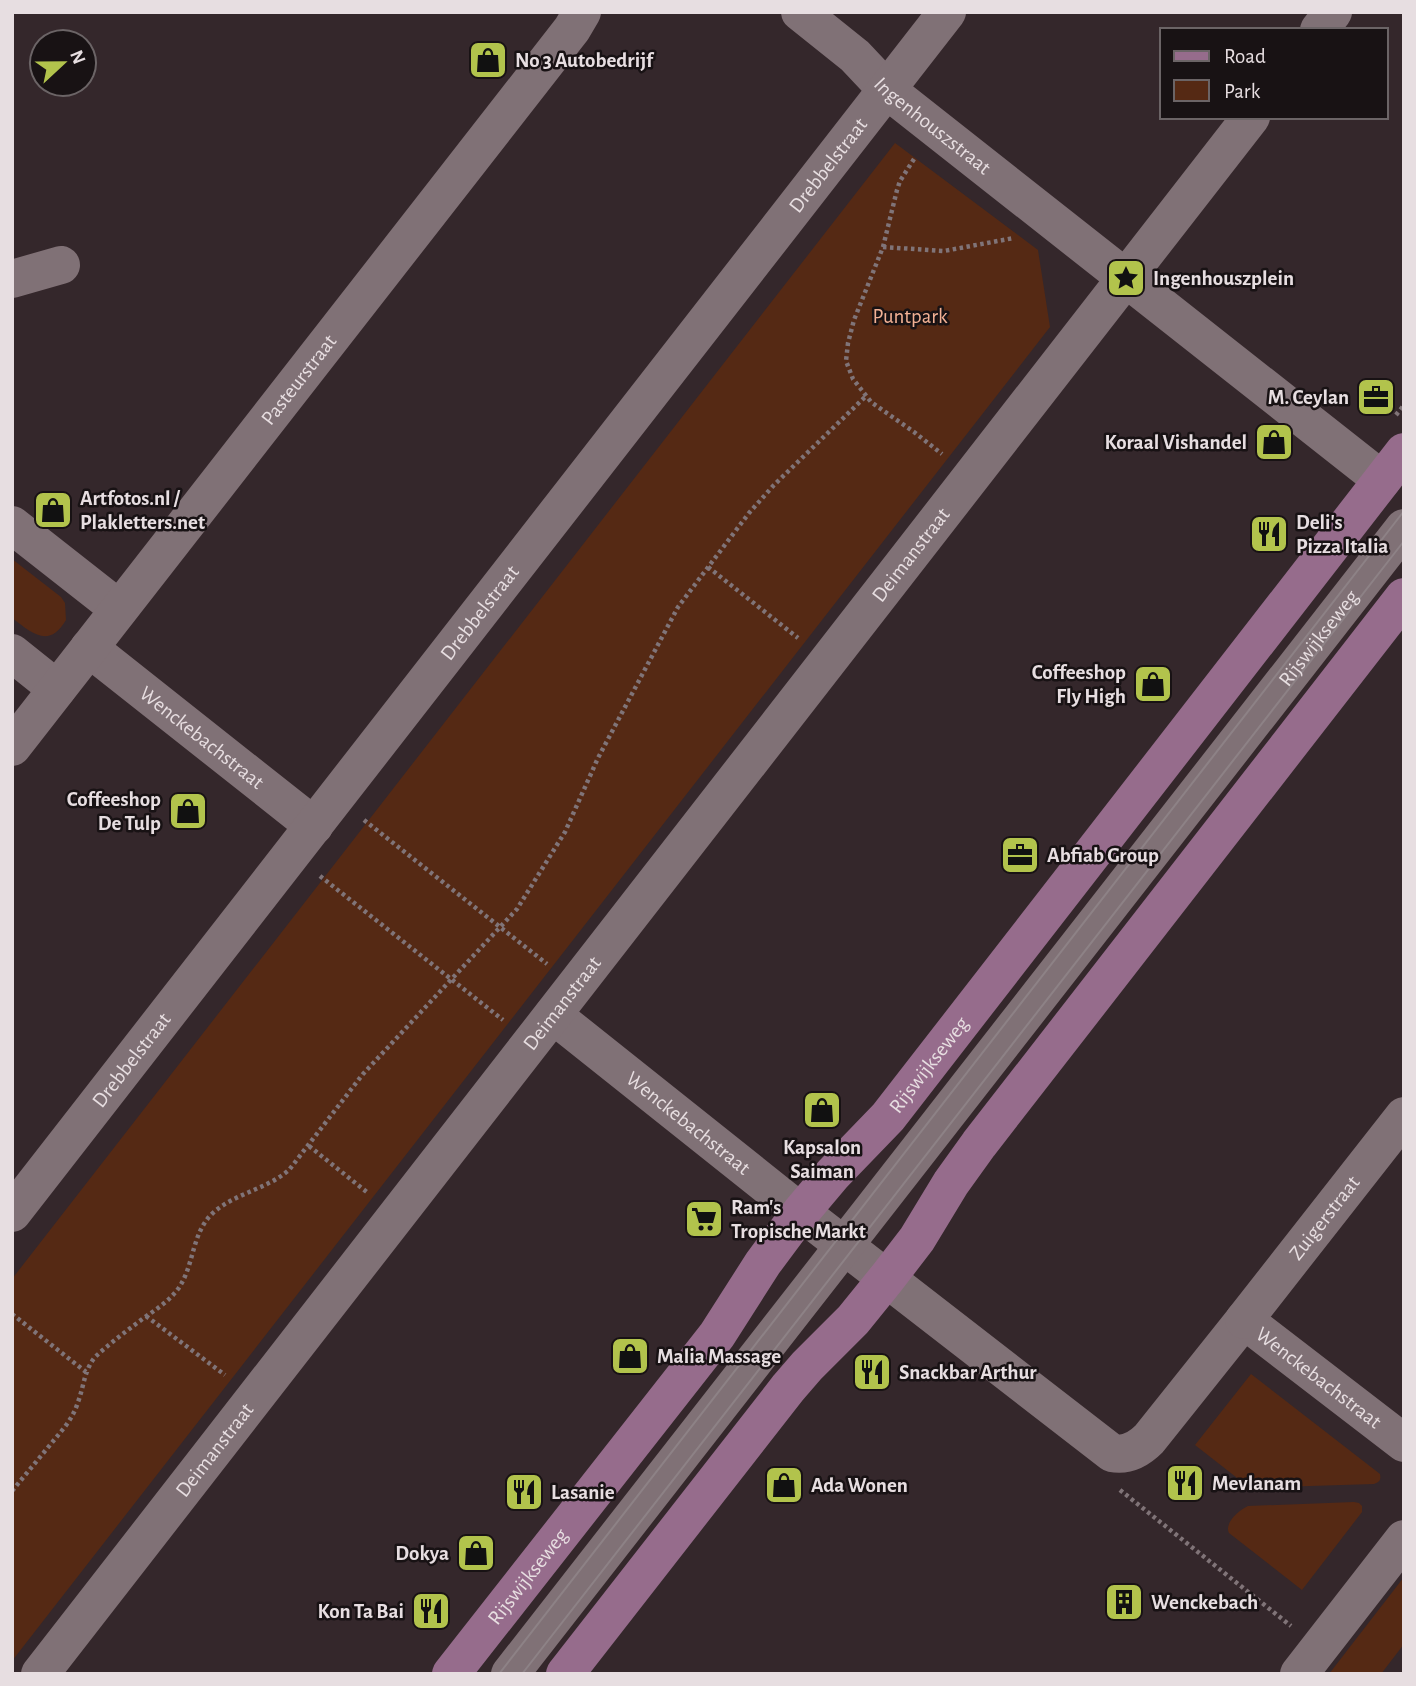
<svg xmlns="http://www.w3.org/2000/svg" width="1416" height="1686" font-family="'Alegreya Sans',sans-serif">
<rect width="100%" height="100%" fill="#34272b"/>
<path fill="#552914" d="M 895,143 L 1038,250 L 1050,327 L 12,1661 L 12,1279 Z
M 12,559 L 61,597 L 65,603 L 66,620 C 49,649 32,633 12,618 Z
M 1251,1374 L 1380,1474 C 1381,1480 1380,1482 1374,1484 L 1250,1488 L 1195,1445 Z
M 1354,1502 L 1359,1503 L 1362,1506 L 1362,1512 L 1302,1590 L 1229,1533 C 1224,1523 1239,1510 1248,1506 Z
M 1404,1577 L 1404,1644 L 1381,1674 L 1329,1674 Z"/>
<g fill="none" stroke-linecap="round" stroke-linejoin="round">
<path stroke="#807478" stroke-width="4.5" stroke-dasharray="3.5 3.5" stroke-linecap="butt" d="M 914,159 L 900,181 L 897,190 L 883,247 L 854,320 L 848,343 L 846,361 L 853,379 L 871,402 L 914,432 L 942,454
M 883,247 L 944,251 L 1014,238
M 1396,415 L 1404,405
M 708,567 L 798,638
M 364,820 L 547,964
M 320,876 L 503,1020
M 309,1146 L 368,1193
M 12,1314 L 86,1372
M 146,1316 L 225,1375
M 1120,1490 L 1291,1626
M 12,1491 L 64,1428 C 70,1420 75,1412 78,1402 C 84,1386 84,1371 95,1357 C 110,1343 128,1330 145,1317 C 157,1309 169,1301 178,1289 C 195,1265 191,1232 214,1212 C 236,1193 267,1189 289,1170 L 363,1074 L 517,909 L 565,832 L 598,758 L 678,607 L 749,513 L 774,485 L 866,396"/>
<g stroke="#807176" stroke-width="38">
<path id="s1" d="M 800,12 L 855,56 L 887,90 L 1382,480"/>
<path d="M 1319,30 L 1333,12"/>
<path d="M 12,279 L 61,265"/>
<path d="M 12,525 L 119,609"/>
<path id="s2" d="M 89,648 L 314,826"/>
<path d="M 12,653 L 57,689"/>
<path id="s3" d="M 12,747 L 572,29 L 582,12"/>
<path id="s4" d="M 553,1015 L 784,1199 L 1112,1453 C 1127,1456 1139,1449 1149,1439 L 1244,1320 L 1404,1443"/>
<path id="s5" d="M 12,1213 L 947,12"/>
<path id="s6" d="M 1244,1320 L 1404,1116"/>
<path id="s7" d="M 40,1674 L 1251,117"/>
<path id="s8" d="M 510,1674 L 1404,528"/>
<path d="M 1299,1674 L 1404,1539"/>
</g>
<g stroke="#966c8c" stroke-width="38">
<path id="s9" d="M 451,1674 L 717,1335 L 763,1263 L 801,1212 L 833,1174 L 888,1117 L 1404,452"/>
<path d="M 565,1674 L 788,1388 L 807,1366 L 853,1320 L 887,1278 L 917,1239 L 951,1183 L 979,1144 L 1404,597"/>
</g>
<path stroke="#8d8286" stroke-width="2" d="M 499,1674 L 1404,511
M 522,1674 L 1404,541"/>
</g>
<defs>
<symbol id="shop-square" viewBox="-11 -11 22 22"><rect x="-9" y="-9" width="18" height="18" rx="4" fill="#b2c34c" stroke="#181214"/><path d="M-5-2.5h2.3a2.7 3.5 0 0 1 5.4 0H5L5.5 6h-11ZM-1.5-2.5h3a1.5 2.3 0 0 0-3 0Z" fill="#111"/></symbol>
<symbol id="sight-square" viewBox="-11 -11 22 22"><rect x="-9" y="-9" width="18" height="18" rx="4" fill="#b2c34c" stroke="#181214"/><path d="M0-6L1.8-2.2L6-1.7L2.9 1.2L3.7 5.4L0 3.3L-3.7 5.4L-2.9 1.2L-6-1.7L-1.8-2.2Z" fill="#111"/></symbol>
<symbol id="office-square" viewBox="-11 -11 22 22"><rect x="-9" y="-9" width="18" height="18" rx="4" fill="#b2c34c" stroke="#181214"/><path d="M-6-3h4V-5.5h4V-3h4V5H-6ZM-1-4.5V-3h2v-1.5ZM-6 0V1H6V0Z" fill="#111"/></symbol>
<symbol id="restaurant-square" viewBox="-11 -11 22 22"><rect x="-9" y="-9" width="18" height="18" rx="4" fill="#b2c34c" stroke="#181214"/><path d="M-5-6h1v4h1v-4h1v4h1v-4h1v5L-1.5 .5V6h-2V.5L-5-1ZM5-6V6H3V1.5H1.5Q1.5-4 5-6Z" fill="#111"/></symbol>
<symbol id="supermarket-square" viewBox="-11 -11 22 22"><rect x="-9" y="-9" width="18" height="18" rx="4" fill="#b2c34c" stroke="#181214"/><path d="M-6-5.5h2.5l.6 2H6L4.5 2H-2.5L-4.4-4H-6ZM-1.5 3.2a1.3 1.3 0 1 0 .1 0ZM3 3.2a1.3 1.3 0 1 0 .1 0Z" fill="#111"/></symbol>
<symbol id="building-square" viewBox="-11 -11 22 22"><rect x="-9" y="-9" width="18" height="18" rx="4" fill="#b2c34c" stroke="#181214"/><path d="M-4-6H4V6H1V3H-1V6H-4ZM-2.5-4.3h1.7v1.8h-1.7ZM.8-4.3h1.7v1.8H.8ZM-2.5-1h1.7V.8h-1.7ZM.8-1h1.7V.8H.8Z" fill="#111"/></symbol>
</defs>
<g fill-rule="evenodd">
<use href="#shop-square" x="466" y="38" width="44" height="44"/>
<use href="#sight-square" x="1104" y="256" width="44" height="44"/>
<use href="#office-square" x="1354" y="375" width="44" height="44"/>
<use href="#shop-square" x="1252" y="420" width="44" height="44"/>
<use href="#shop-square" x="31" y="488" width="44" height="44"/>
<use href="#restaurant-square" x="1247" y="512" width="44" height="44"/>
<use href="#shop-square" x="1131" y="662" width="44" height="44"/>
<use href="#shop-square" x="166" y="789" width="44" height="44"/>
<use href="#office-square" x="998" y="833" width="44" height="44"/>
<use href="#shop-square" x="800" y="1088" width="44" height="44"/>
<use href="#supermarket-square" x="682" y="1197" width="44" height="44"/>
<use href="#shop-square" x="608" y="1334" width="44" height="44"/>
<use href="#restaurant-square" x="850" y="1350" width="44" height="44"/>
<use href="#restaurant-square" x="1163" y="1461" width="44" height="44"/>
<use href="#shop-square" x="762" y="1463" width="44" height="44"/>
<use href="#restaurant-square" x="502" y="1470" width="44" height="44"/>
<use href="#shop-square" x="454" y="1531" width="44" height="44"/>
<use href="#building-square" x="1102" y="1580" width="44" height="44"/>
<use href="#restaurant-square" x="409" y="1589" width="44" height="44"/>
</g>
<g text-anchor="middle" stroke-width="5" stroke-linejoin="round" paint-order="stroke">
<g font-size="21" font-weight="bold" fill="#e7dee1" stroke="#181214" text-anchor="start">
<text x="515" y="67">No 3 Autobedrijf</text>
<text x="1153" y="285">Ingenhouszplein</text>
<text x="1349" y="404" text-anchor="end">M. Ceylan</text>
<text x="1247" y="449" text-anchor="end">Koraal Vishandel</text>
<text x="80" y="505">Artfotos.nl /<tspan x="80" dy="24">Plakletters.net</tspan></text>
<text x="1296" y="529">Deli's<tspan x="1296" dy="24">Pizza Italia</tspan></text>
<text x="1126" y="679" text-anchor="end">Coffeeshop<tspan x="1126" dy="24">Fly High</tspan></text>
<text x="161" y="806" text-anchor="end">Coffeeshop<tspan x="161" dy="24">De Tulp</tspan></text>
<text x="1047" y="862">Abfiab Group</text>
<text x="822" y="1154" text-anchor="middle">Kapsalon<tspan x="822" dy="24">Saiman</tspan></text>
<text x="731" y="1214">Ram's<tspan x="731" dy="24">Tropische Markt</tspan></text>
<text x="657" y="1363">Malia Massage</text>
<text x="899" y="1379">Snackbar Arthur</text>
<text x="1212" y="1490">Mevlanam</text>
<text x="811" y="1492">Ada Wonen</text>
<text x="551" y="1499">Lasanie</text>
<text x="449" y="1560" text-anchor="end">Dokya</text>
<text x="1151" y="1609">Wenckebach</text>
<text x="404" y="1618" text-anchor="end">Kon Ta Bai</text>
</g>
<g font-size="21" fill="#e7dee1" stroke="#181214">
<text dy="7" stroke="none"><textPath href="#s1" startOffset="175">Ingenhouszstraat</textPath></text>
<text dy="7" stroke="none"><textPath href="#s5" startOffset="1328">Drebbelstraat</textPath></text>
<text dy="7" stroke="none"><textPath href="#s3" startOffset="466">Pasteurstraat</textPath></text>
<text dy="7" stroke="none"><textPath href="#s7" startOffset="1418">Deimanstraat</textPath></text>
<text dy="7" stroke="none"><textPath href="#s5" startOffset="761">Drebbelstraat</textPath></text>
<text dy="7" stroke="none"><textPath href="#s8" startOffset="1314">Rijswijkseweg</textPath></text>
<text dy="7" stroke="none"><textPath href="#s2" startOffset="144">Wenckebachstraat</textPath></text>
<text dy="7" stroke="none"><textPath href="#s7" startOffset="850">Deimanstraat</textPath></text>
<text dy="7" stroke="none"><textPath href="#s5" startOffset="194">Drebbelstraat</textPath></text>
<text dy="7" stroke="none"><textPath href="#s9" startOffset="775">Rijswijkseweg</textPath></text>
<text dy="7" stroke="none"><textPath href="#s4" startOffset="173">Wenckebachstraat</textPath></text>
<text dy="7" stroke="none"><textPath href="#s6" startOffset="130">Zuigerstraat</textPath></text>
<text dy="7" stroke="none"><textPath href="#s4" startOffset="998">Wenckebachstraat</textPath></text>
<text dy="7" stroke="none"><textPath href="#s7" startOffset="284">Deimanstraat</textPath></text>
<text dy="7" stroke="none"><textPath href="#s9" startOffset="124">Rijswijkseweg</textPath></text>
</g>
<g font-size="21" fill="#f3b194" stroke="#181214">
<text x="910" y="323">Puntpark</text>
</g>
</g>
<rect width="1416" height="1686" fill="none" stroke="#e7dee1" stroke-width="28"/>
<rect x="1160" y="28" width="228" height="91" fill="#181214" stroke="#6b6466" stroke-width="2"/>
<rect x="1174" y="51" width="35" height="10" fill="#966c8c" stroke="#6b6466" stroke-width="2"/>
<text x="1224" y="63" font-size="21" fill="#e7dee1">Road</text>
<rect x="1174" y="80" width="35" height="21" fill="#552914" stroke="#6b6466" stroke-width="2"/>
<text x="1224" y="98" font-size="21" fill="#e7dee1">Park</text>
<g transform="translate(63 63) rotate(68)"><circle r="33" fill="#181214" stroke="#6b6466" stroke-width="2"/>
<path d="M0-5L12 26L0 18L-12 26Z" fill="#b2c34c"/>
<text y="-10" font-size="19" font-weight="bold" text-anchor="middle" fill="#e7dee1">N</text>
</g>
</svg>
